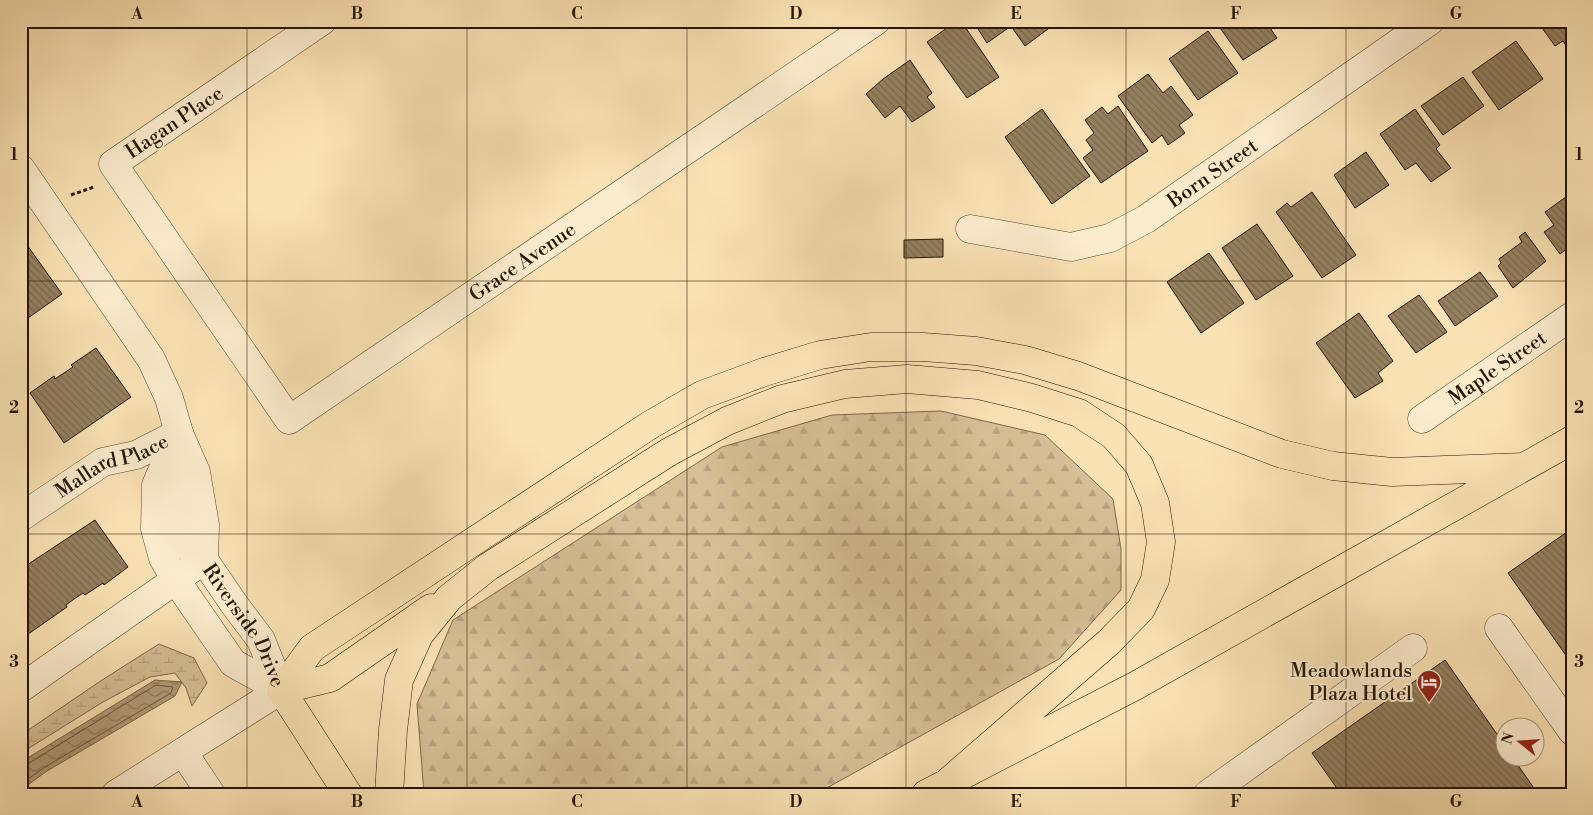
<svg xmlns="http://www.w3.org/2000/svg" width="1593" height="815" font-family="'Libre Bodoni',serif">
<defs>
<pattern id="forest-firs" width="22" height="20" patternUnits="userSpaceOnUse" patternTransform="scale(1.25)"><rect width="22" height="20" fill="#d6bf96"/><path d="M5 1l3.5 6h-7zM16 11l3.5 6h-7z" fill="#b8a380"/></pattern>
<pattern id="wetland-marsh" width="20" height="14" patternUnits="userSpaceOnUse" patternTransform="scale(1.25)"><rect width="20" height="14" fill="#d6bf96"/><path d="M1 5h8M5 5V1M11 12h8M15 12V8" fill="none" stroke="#b8a380"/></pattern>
<pattern id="water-waves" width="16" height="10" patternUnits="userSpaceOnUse" patternTransform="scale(1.25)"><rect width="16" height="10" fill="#b29c78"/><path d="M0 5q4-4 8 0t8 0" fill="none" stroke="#917e60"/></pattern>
<pattern id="building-back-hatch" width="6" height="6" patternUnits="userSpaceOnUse" patternTransform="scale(1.25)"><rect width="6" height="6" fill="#948060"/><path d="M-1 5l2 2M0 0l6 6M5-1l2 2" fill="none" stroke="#79684d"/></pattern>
</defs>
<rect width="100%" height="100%" fill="#fbe2b4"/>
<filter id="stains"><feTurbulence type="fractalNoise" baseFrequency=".004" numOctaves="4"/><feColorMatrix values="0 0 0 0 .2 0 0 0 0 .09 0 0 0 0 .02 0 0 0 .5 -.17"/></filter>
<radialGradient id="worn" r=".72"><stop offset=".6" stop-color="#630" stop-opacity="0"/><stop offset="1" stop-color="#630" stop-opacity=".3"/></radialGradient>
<path fill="url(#forest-firs)" stroke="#7d6a4d" d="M 941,411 L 1045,435 L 1113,499 L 1121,549 L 1121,590 L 1059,659 L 816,794 L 424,794 L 417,704 L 453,620 L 722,447 L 832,415 Z"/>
<path fill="url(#wetland-marsh)" stroke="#7d6a4d" d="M 159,644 L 194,658 L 207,683 L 192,706 L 186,688 L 175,673 L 150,677 L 103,702 L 21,753 L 21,735 L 102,680 Z"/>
<path fill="url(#water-waves)" stroke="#79664a" d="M 155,680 L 182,682 L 175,696 L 47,771 L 21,790 L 21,762 Z"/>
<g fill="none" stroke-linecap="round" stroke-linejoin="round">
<path stroke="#6b583e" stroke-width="1" d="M 21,765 L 26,765 L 156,685 L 173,687 L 171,693 L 45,767 L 21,784"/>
</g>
<path fill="url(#building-back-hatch)" stroke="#241504" d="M 957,21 L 961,21 L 999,77 L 967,98 L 927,42 Z
M 973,21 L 1048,21 L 1052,26 L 1025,46 L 1011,26 L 987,43 Z
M 1215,21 L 1265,21 L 1277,38 L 1243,60 Z
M 1302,21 L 1318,21 L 1307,29 Z
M 1537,21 L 1572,21 L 1572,55 L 1563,41 L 1555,46 Z
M 1208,31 L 1238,73 L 1198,100 L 1169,59 Z
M 1516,41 L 1543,79 L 1499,110 L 1472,72 Z
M 910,60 L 932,93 L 927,97 L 935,107 L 912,122 L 900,106 L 885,118 L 866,94 L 883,79 Z
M 1148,74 L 1163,93 L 1171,86 L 1193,115 L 1179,125 L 1185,133 L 1168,145 L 1162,135 L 1152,143 L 1118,96 Z
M 1463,77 L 1484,106 L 1443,135 L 1421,106 Z
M 1118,106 L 1148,151 L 1101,183 L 1083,158 L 1093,150 L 1086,140 L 1094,133 L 1085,120 L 1102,107 L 1108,114 Z
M 1042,109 L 1090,176 L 1052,204 L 1005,137 Z
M 1415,109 L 1440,145 L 1436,149 L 1451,168 L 1431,182 L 1416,163 L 1405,170 L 1380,134 Z
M 1366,152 L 1389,185 L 1355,208 L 1334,175 Z
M 1312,192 L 1356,255 L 1322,278 L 1276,212 L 1287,203 L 1291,207 Z
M 1570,194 L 1572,245 L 1560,254 L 1544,232 L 1554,225 L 1545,212 Z
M 1257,224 L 1293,276 L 1256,300 L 1222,248 Z
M 1525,232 L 1546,261 L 1513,288 L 1498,266 L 1501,263 L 1499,259 L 1522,242 L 1519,237 Z
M 943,239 L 943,257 L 904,258 L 904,240 Z
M 27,245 L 62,294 L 21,323 L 21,249 Z
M 1209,253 L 1244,303 L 1201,333 L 1167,282 Z
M 1480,272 L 1498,296 L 1455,326 L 1438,301 Z
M 1419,295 L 1447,332 L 1416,353 L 1388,316 Z
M 1359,313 L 1393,361 L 1378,373 L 1383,381 L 1355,398 L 1316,343 Z
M 96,348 L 131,397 L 64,443 L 30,393 L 54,376 L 55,379 L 73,367 L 71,365 Z
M 95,520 L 128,567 L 104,585 L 103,583 L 85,595 L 83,593 L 74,599 L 66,605 L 67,607 L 21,639 L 21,569 Z
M 1570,530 L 1572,532 L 1572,664 L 1508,573 Z
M 1445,660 L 1506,747 L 1506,758 L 1513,758 L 1538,794 L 1341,794 L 1312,753 Z"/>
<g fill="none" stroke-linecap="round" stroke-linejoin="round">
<defs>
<g id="minor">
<path id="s1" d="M 322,21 L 113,164 L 289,420 L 876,21"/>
<path id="s2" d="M 21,169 L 151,359 L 169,398 L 179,433 L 196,472 L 205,525 L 204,560 L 234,604 L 261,640 L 281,690"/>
<path id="s3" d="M 970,229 L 1071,247 L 1110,238 L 1146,219 L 1430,21"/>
<path id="s4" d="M 1422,419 L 1572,316"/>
<path d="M 176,439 L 156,485 L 155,529 L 163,558 L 175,579 L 233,663 L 281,690"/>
<path id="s5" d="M 21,517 L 103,462 L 136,455 L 179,433"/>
<path d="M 1499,628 L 1572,731"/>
<path d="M 21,688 L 204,560 L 186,546 L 182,522 L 180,460"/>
<path d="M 183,752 L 211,794"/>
<path d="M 116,794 L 281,690"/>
<path d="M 1208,794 L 1413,648"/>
</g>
<path id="major" d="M 281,690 L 348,794"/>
<path id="highway" d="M 281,690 L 312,648 L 650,425 L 702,395 L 764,372 L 820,355 L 871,347 L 923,347 L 976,351 L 1025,360 L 1078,376 L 1282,454 L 1333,466 L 1392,472 L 1524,467
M 281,690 L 330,678 L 431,608
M 389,794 L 393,730 L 399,680 L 419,635 L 449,598 L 488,567 L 669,452 L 727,421 L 782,399 L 845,384 L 907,379 L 978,385 L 1032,398 L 1079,413 L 1114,436 L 1139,465 L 1155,503 L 1161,542 L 1155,580 L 1141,609 L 1109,642 L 949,781
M 926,794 L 1135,686 L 1572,440"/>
</defs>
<use href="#minor" stroke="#5a4830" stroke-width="29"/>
<use href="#major" stroke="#241504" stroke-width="29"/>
<use href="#highway" stroke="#241504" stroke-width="29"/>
<path stroke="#241504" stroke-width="3" stroke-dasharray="4 2.5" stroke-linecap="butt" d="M 71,195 L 94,187"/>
<use href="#minor" stroke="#fcecce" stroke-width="28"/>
<use href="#major" stroke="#fbe2b4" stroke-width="28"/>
<use href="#highway" stroke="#fbe2b4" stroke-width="28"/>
</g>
<path fill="none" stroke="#241504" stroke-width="1" stroke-opacity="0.55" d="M 247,21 L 247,794M 467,21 L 467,794M 687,21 L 687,794M 906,21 L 906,794M 1126,21 L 1126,794M 1346,21 L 1346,794M 21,281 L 1572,281M 21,534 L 1572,534"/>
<defs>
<symbol id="hotel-pin" viewBox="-11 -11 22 30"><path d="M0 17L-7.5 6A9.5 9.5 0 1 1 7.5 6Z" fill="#8f2418" stroke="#fcecce"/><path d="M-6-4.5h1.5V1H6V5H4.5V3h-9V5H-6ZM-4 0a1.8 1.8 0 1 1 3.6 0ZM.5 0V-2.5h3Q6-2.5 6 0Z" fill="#fff"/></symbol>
</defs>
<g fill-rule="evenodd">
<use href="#hotel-pin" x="1415" y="668" width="28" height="38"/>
</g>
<g text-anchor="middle" stroke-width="4" stroke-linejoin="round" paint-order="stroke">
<g font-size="20" fill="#241504" stroke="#fcecce">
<text transform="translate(174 122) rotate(-34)" y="7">Hagan Place</text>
<text dy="7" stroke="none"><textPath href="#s3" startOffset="264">Born Street</textPath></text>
<text dy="7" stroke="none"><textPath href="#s1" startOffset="846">Grace Avenue</textPath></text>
<text dy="7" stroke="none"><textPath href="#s4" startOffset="91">Maple Street</textPath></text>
<text dy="7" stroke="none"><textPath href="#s5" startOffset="105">Mallard Place</textPath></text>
<text dy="7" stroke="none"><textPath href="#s2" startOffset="518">Riverside Drive</textPath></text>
</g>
<g font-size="20" fill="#241504" stroke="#fcecce" text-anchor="end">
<text x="1412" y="677">Meadowlands<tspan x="1412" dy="23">Plaza Hotel</tspan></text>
</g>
</g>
<rect width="1593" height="815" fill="none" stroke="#fbe2b4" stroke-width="55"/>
<g transform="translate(1520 742) rotate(287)"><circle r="24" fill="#fcecce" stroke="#a6967d"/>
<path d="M0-4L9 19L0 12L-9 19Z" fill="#8f2418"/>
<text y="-8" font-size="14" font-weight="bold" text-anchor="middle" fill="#241504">N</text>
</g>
<rect x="28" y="28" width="1538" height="760" fill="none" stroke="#241504" stroke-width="2"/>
<g font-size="16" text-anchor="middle" font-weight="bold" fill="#241504">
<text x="137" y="19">A</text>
<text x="357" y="19">B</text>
<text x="577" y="19">C</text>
<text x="796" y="19">D</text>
<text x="1016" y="19">E</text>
<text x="1236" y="19">F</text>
<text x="1456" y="19">G</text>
<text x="14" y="160">1</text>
<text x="1579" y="160">1</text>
<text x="14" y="413">2</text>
<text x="1579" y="413">2</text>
<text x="14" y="667">3</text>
<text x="1579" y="667">3</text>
<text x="137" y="807">A</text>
<text x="357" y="807">B</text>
<text x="577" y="807">C</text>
<text x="796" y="807">D</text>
<text x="1016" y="807">E</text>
<text x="1236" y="807">F</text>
<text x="1456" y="807">G</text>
</g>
<rect width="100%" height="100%" filter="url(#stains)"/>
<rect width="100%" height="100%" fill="url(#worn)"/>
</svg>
